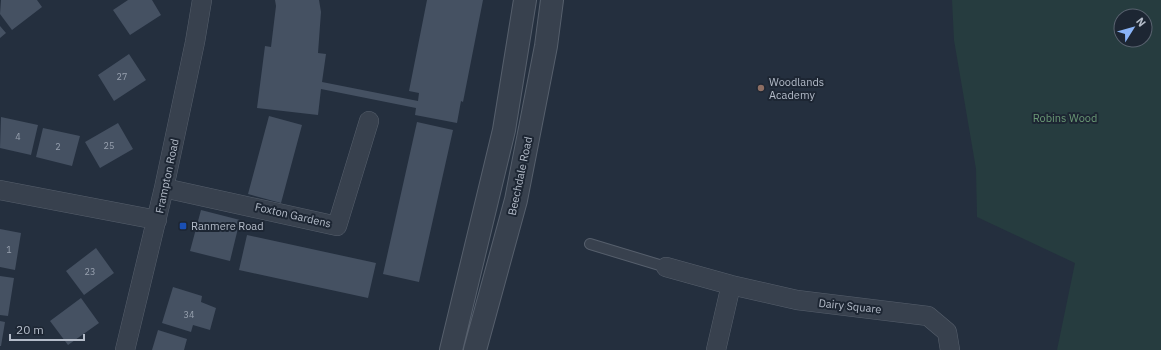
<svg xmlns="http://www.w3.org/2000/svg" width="1161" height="350" font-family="'IBM Plex Sans',sans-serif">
<rect width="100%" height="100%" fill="#242f3e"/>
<path fill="#263c3f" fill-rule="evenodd" d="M 952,0 L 1161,0 L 1161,350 L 1057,350 L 1075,263 L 977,217 L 976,169 L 954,40 ZM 1121,16 L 1145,16 L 1145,40 L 1121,40 Z"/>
<path fill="#455162" d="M 1,0 L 37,0 L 42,7 L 12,30 L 0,14 Z
M 128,0 L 152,0 L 161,15 L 130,35 L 113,10 Z
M 275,0 L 319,0 L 321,12 L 318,53 L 326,54 L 322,82 L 418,101 L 419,93 L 409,91 L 427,0 L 483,0 L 463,102 L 461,101 L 457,123 L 415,115 L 416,108 L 321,89 L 318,115 L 257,108 L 265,46 L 271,47 L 276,6 Z
M 0,26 L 6,33 L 0,38 Z
M 129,54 L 146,80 L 114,101 L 98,75 Z
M 269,116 L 302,125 L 281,203 L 248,194 Z
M 1,117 L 38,125 L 31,155 L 0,148 Z
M 417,122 L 453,130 L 419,282 L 383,274 Z
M 118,123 L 133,149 L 100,168 L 85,142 Z
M 43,128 L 80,136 L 72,166 L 36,157 Z
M 201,210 L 240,220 L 230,261 L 190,251 Z
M 0,229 L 21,233 L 15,270 L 0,267 Z
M 247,235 L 376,263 L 368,298 L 239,270 Z
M 96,248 L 114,273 L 84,295 L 66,271 Z
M 0,276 L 14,278 L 8,316 L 0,315 Z
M 173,287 L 202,296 L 201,302 L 216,308 L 210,330 L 193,325 L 191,332 L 162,323 Z
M 81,298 L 99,323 L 68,345 L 50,321 Z
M 0,321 L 5,322 L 1,346 L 0,346 Z
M 158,330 L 187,339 L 184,350 L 152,350 Z"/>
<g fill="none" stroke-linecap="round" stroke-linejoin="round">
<defs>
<path id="service" d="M 590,244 L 666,267"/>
<path id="minor" d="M 164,188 L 337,226 L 369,121
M 0,190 L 157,220
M 666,267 L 731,285 L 797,300 L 928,316 L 947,332 L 950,350
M 125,350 L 164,188 L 195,42 L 202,0
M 716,350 L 731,285"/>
<path id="tertiary" d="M 451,350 L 504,130 L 525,0
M 475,350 L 516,200 L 546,46 L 552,0"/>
</defs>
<use href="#service" stroke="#565f6c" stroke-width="12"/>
<use href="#minor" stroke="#565f6c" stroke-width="20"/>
<use href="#tertiary" stroke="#565f6c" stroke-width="24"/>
<use href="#service" stroke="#38414e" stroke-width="10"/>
<use href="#minor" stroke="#38414e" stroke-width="19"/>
<use href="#tertiary" stroke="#38414e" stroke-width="22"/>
</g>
<circle fill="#8d6e63" stroke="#1d2633" stroke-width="1.5" cx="761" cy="88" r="4"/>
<rect fill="#1a4fb4" stroke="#1d2633" stroke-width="1.5" x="179" y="222" width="8" height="8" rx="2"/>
<g text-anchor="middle" stroke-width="4" stroke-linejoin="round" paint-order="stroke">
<g font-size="9" fill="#98a1af">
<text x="122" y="80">27</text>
<text x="18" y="140">4</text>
<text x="109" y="149">25</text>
<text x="58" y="150">2</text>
<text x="9" y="253">1</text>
<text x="90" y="275">23</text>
<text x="189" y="318">34</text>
</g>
<g font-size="11" fill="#b4bcc9" stroke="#1d2633" text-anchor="start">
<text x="769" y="86">Woodlands<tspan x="769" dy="13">Academy</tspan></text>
<text x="191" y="230">Ranmere Road</text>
</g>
<g font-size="11" fill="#6b9a76" stroke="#1d2633">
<text x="1065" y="122">Robins Wood</text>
</g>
<g font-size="11" fill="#b4bcc9" stroke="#1d2633">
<text transform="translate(167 176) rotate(-78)" y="4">Frampton Road</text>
<text transform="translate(520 176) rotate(-78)" y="4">Beechdale Road</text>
<text transform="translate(293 215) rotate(13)" y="4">Foxton Gardens</text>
<text transform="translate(850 306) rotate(6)" y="4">Dairy Square</text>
</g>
</g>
<g transform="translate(1133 28) rotate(53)"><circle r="19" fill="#1d2633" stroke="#59626f"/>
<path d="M0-3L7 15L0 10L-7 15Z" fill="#8ab4f8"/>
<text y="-6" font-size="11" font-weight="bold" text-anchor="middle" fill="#b4bcc9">N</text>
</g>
<path d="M10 334v6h74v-6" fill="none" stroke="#b4bcc9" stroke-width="2"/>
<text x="16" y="334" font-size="12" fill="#b4bcc9" stroke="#1d2633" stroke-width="3" paint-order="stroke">20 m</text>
</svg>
